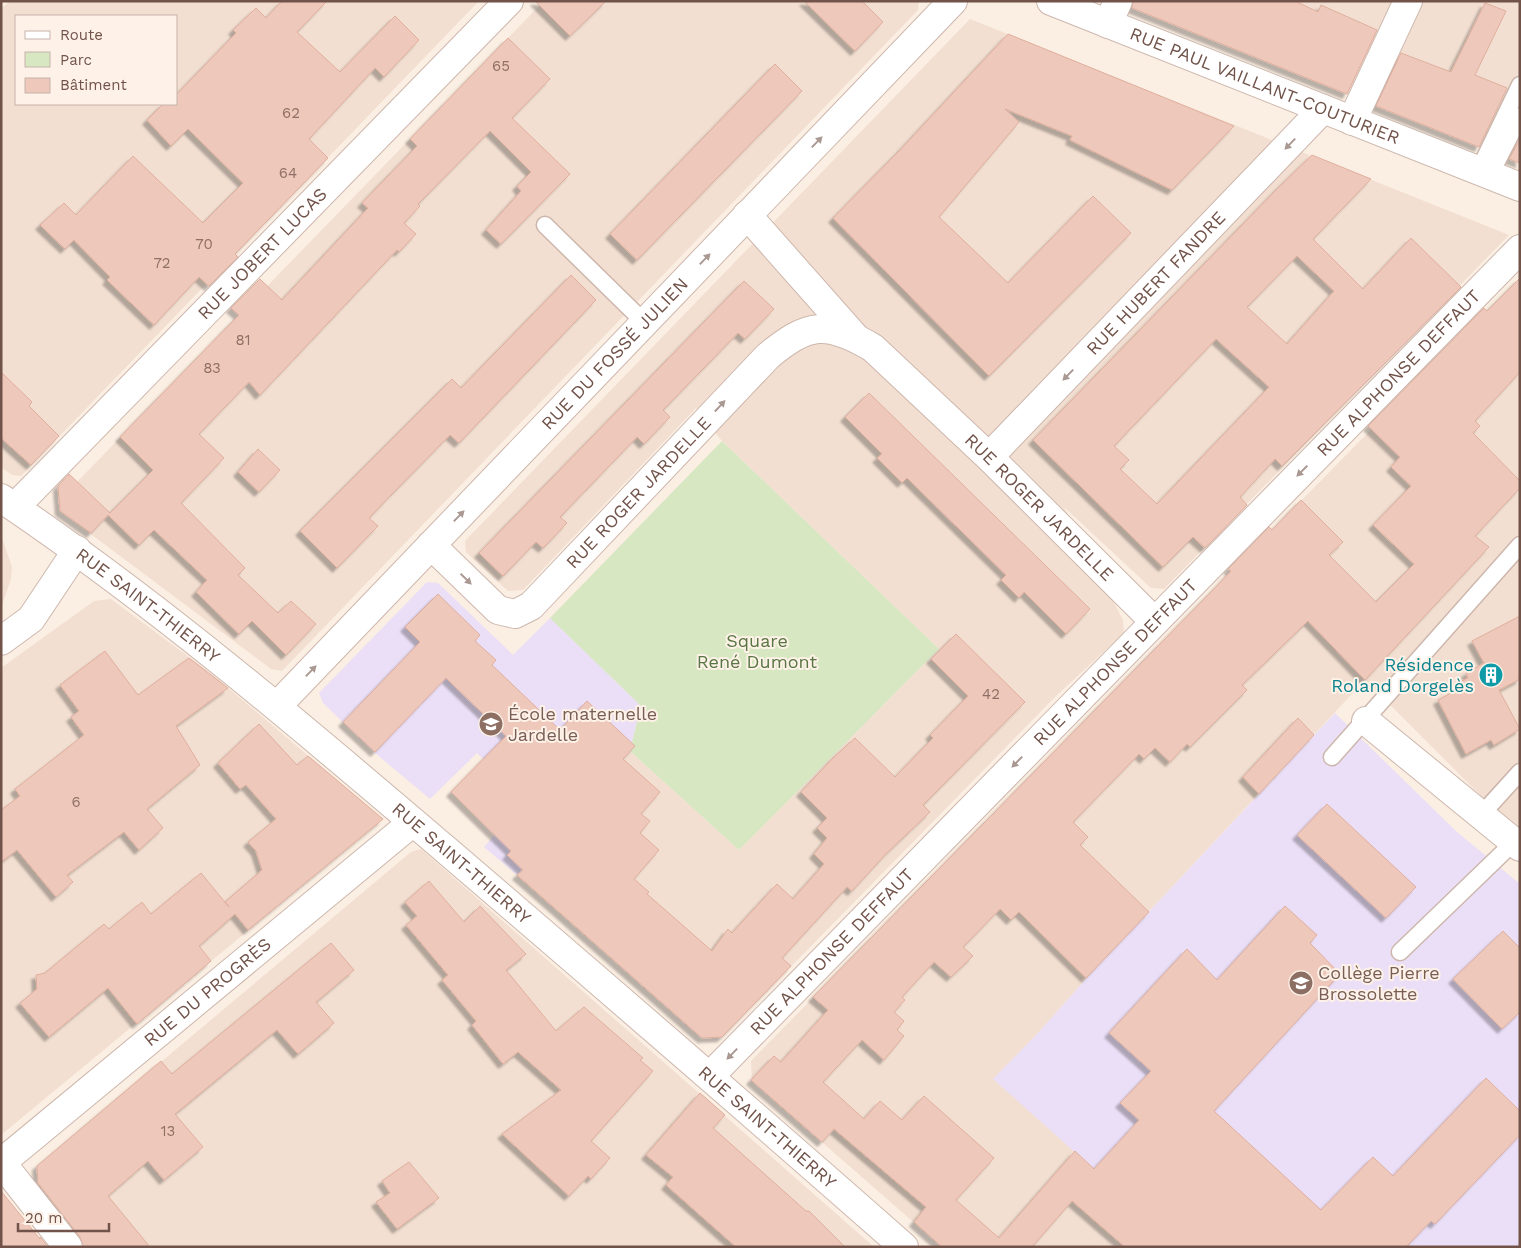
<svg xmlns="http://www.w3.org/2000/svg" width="1521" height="1248" font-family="'Work Sans',sans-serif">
<defs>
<filter id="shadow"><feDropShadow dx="-4.5" dy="4.5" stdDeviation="1" flood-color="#0004"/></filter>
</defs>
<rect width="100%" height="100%" fill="#fbeee2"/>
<path fill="#f2dfd1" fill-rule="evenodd" d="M 10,1 L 479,1 L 21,476 L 12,475 L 1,467 L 1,9 ZM 16,16 L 176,16 L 176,104 L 16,104 Z
M 544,1 L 919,1 L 918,10 L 282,671 L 271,669 L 60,511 L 77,482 Z
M 1145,1 L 1520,1 L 1520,163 L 1317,82 Z
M 970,19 L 1509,235 L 1164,589 L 1151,588 L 1064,507 L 1123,620 L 1124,633 L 1056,696 L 722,1037 L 584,934 L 517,875 L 630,751 L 739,850 L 939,649 L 722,441 L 696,408 L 523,590 L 508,591 L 466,552 L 465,541 Z
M 1520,278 L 1520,828 L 1492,807 L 1365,680 L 1086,979 L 1038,1033 L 1181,1247 L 942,1247 L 752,1081 L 751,1061 Z
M 1,535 L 12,567 L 11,579 L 1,608 Z
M 111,599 L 213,675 L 378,815 L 378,823 L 1,1135 L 1,668 L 94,601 Z
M 421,849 L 874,1247 L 100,1247 L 37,1171 L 37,1166 L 411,852 Z"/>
<path fill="#ebdff7" d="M 427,582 L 438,583 L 513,655 L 550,618 L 641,706 L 632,742 L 635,745 L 517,875 L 484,847 L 526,799 L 477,753 L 430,799 L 375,753 L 323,703 L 319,693 Z
M 1335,713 L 1457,832 L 1520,884 L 1520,1247 L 1181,1247 L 993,1079 L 1038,1033 L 1086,979 Z"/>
<path fill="#d6e7c2" d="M 722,441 L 939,649 L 739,850 L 630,751 L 635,746 L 632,742 L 641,706 L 550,618 Z"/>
<path fill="#eec9bb" stroke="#e0ae9d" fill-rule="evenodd" filter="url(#shadow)" d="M 282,1 L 327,1 L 297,32 L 340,72 L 395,16 L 419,40 L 384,77 L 375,68 L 309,139 L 328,158 L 235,254 L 238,257 L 209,286 L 199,277 L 154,325 L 107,280 L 110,277 L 74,240 L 65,249 L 40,225 L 64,203 L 76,215 L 133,156 L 203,223 L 243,183 L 188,129 L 171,146 L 147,120 L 163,104 L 176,104 L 176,95 L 236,33 L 233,30 L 256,8 L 266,18 Z
M 535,1 L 606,1 L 570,36 Z
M 804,1 L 862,1 L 883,22 L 855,51 Z
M 1133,1 L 1295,1 L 1318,12 L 1321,5 L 1377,30 L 1347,94 L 1132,8 Z
M 1485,3 L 1506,11 L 1475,75 L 1507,88 L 1479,147 L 1376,106 L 1401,53 L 1451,72 Z
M 1008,34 L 1234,126 L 1172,190 L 1070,140 L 1072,136 L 1005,109 L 1019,122 L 939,217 L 1008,283 L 1093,196 L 1131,233 L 989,376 L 833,218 L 900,150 Z
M 508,38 L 550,79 L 512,118 L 570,174 L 501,244 L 486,230 L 521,191 L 517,186 L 531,172 L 490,131 L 418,204 L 420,206 L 404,223 L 416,234 L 399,252 L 397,250 L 260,395 L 249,382 L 199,434 L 224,458 L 181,503 L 245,568 L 238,575 L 278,613 L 291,601 L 316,624 L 286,655 L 252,621 L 239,634 L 196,592 L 207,580 L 154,530 L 139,545 L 108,515 L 91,533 L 60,511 L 58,486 L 69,474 L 110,513 L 153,470 L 120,437 L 236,318 L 239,315 L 231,308 L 260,279 L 282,300 L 368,208 L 362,203 L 417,146 L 410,139 Z
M 775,64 L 802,91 L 637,260 L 610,234 Z
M 1520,139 L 1520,163 L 1509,159 Z
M 1312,155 L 1371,179 L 1313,239 L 1363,289 L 1411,238 L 1461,287 L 1282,466 L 1275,459 L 1240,497 L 1247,505 L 1205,548 L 1193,537 L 1163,567 L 1033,440 L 1277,189 ZM 1297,256 L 1334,291 L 1287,344 L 1247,307 ZM 1216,339 L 1269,387 L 1157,504 L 1120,469 L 1129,460 L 1114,446 Z
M 571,275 L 596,300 L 459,443 L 450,435 L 390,496 L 369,518 L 378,526 L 337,568 L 300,531 L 452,379 L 461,388 Z
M 1520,278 L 1520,372 L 1475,421 L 1480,426 L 1473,433 L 1520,481 L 1520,488 L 1475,536 L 1489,547 L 1365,680 L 1308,621 L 1242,685 L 1247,690 L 1190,747 L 1187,744 L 1170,762 L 1155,748 L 1144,759 L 1139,754 L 1073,822 L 1088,837 L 1080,845 L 1149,912 L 1086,978 L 1019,912 L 1011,920 L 1000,909 L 963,947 L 973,956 L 951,977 L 934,962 L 902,997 L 905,1000 L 894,1012 L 904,1021 L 897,1030 L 904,1036 L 884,1060 L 862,1040 L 823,1082 L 864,1119 L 880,1101 L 902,1120 L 924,1096 L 994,1158 L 956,1200 L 999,1238 L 1075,1151 L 1094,1169 L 1139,1120 L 1120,1103 L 1151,1071 L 1109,1033 L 1187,949 L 1217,980 L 1285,906 L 1317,935 L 1310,943 L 1340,974 L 1214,1111 L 1321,1210 L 1373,1157 L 1393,1176 L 1486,1078 L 1520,1111 L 1520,1135 L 1435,1224 L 1431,1221 L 1406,1247 L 1125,1247 L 1072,1201 L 1032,1247 L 942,1247 L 914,1222 L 926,1207 L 834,1129 L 822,1142 L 751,1080 L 774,1056 L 781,1062 L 828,1010 L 813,997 L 1214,589 L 1231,571 L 1228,569 L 1269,527 L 1272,530 L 1301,500 L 1343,542 L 1329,555 L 1376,602 L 1414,564 L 1373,525 L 1411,486 L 1391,467 L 1400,457 L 1368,426 L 1484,308 L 1487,311 Z
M 744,281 L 774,309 L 745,339 L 738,333 L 663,410 L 670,417 L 644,444 L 637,437 L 560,517 L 567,523 L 543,548 L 536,542 L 503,576 L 479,553 Z
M 1,372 L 32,402 L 29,406 L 59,436 L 31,465 L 1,438 Z
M 869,393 L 1090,609 L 1066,634 L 1024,592 L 1019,598 L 1001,580 L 1006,575 L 907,478 L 902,483 L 877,458 L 882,454 L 845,417 Z
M 258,449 L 280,470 L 259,492 L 238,472 Z
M 438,594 L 480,635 L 475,641 L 496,660 L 492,665 L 560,730 L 587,701 L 635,746 L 623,759 L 660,792 L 641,814 L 650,821 L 640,833 L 659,850 L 634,879 L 649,892 L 647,894 L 712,951 L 728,929 L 732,933 L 777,884 L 793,899 L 824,864 L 814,854 L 827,838 L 817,828 L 827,818 L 801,792 L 833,758 L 855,738 L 895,777 L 933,738 L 930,735 L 968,696 L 931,659 L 956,634 L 1025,702 L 923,805 L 930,812 L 886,854 L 852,891 L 847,887 L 782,958 L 791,966 L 722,1037 L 702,1038 L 517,875 L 523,870 L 507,855 L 511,851 L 451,792 L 506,736 L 446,678 L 375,752 L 343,722 L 420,642 L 405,627 Z
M 1520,616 L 1520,679 L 1499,690 L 1520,729 L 1494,745 L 1491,740 L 1466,754 L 1438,700 L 1462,687 L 1459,682 L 1468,678 L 1466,673 L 1484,663 L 1472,641 Z
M 105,651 L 138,695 L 189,658 L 228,688 L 176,726 L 200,765 L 147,809 L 163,828 L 139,850 L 124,832 L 67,875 L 73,882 L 56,897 L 17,850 L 1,862 L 1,810 L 20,796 L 15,789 L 84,735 L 71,717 L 79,711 L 60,685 Z
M 1298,718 L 1314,735 L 1259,794 L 1243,777 Z
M 259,724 L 297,765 L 308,756 L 383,819 L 248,930 L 235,914 L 199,946 L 211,961 L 137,1024 L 108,988 L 49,1037 L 20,1003 L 37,989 L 36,975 L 45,973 L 104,924 L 109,929 L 142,902 L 151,914 L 201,873 L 229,907 L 225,902 L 262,870 L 256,851 L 248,842 L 276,819 L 246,785 L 240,789 L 218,763 Z
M 1327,804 L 1416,887 L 1386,918 L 1297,835 Z
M 429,881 L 464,922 L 480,906 L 526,954 L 506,970 L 556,1031 L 584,1007 L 643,1058 L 640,1060 L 653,1071 L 591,1141 L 610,1158 L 591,1179 L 588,1176 L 569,1196 L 502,1134 L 561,1090 L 518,1052 L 503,1064 L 472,1025 L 476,1021 L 442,980 L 448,975 L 406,925 L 417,916 L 405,902 Z
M 1503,931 L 1520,948 L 1520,1012 L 1502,1029 L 1453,979 Z
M 331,943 L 354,970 L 316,1002 L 334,1023 L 298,1054 L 277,1030 L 175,1114 L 203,1147 L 164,1180 L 148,1161 L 108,1196 L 150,1247 L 83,1247 L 80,1237 L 38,1183 L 37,1166 L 161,1061 L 172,1074 Z
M 700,1093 L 725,1115 L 713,1128 L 806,1211 L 809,1211 L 845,1247 L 736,1247 L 666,1185 L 673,1177 L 646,1155 Z
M 409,1162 L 439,1198 L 397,1229 L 376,1202 L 390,1193 L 382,1181 Z
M 1,1191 L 40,1239 L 40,1237 L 48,1247 L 1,1247 Z"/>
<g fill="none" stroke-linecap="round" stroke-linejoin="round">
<defs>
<path id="service" d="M 1479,170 L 1520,85
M 1490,175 L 1520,116
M 545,225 L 644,322
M 1332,757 L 1520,545
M 1481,815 L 1520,772
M 1400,952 L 1514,842"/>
<g id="minor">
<path id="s1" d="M 1051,1 L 1520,187"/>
<path d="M 1108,24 L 1118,1"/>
<path d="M 1352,121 L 1408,1"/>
<path d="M 747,215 L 855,337"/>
<path id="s2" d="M 989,457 L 1323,109"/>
<path id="s3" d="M 1,498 C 158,604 302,727 445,849 C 599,981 752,1113 904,1247"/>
<path id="s4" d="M 15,507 L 509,1"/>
<path id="s5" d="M 431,545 L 498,610 L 515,614 L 531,606 L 768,356 C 808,323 826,320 873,348 L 989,457 L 1154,621"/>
<path d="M 1,641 L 31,619 L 77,550"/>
<path id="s6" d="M 277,706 L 953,1"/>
<path d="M 1366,721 L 1520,847"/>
<path id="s7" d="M 710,1076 L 1520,249"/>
<path d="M 1,1162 L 68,1247"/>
<path id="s8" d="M 1,1163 L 413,822"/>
</g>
</defs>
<use href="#service" stroke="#cdb7ad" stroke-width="19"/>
<use href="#minor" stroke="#cdb7ad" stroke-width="30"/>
<use href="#service" stroke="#fff" stroke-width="16"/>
<use href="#minor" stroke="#fff" stroke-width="28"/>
</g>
<defs><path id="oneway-solid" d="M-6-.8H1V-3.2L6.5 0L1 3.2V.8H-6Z" transform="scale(1.25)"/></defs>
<g fill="#aa9892">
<use href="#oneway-solid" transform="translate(817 142) rotate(-46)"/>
<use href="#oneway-solid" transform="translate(1290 144) rotate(134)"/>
<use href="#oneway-solid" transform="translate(705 259) rotate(-46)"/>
<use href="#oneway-solid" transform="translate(1068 375) rotate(134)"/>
<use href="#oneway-solid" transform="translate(720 406) rotate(-47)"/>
<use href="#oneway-solid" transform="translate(1302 471) rotate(135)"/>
<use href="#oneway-solid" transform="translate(459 516) rotate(-46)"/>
<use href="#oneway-solid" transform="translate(466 579) rotate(44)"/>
<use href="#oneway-solid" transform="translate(311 671) rotate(-46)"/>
<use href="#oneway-solid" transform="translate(1017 762) rotate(134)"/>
<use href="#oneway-solid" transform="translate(732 1054) rotate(134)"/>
</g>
<defs>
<symbol id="building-disc" viewBox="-11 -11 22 22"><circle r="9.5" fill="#0f9aa8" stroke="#fef2e8"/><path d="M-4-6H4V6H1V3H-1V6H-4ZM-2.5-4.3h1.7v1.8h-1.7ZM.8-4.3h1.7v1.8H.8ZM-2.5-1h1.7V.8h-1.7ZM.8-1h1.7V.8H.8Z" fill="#fff"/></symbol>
<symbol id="school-disc" viewBox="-11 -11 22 22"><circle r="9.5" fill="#8d6e63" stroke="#fef2e8"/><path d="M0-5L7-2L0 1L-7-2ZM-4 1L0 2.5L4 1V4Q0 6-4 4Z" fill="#fff"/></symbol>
</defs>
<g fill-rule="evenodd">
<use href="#building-disc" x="1477" y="661" width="28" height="28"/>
<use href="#school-disc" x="477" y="710" width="28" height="28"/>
<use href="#school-disc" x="1287" y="969" width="28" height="28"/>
</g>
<g text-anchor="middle" stroke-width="4" stroke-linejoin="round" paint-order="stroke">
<g font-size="15" fill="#907066">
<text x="501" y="71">65</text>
<text x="291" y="118">62</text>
<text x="288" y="178">64</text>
<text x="204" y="249">70</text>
<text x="162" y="268">72</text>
<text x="243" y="345">81</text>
<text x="212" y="373">83</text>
<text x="991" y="699">42</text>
<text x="76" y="807">6</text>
<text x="168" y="1136">13</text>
</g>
<g font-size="18" fill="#71534a" stroke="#fef2e8">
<text dy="6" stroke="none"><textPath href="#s1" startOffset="230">RUE PAUL VAILLANT-COUTURIER</textPath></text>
<text dy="6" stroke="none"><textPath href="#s4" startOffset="354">RUE JOBERT LUCAS</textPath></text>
<text dy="6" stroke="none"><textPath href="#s2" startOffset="241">RUE HUBERT FANDRE</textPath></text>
<text dy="6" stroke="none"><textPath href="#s6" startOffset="488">RUE DU FOSSÉ JULIEN</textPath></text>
<text dy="6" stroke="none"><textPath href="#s7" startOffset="984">RUE ALPHONSE DEFFAUT</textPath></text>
<text dy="6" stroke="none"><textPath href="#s5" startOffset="285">RUE ROGER JARDELLE</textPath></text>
<text dy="6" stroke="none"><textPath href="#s5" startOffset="820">RUE ROGER JARDELLE</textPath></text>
<text dy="6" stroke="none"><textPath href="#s3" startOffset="182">RUE SAINT-THIERRY</textPath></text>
<text dy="6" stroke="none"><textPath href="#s7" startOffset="579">RUE ALPHONSE DEFFAUT</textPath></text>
<text dy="6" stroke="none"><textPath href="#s3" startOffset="588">RUE SAINT-THIERRY</textPath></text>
<text dy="6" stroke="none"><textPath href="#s7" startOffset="174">RUE ALPHONSE DEFFAUT</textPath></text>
<text dy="6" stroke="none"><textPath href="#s8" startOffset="268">RUE DU PROGRÈS</textPath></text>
<text dy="6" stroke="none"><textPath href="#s3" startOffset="992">RUE SAINT-THIERRY</textPath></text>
</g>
<g font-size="18" fill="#587643" stroke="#fef2e8">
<text x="757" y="647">Square<tspan x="757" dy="21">René Dumont</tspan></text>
</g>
<g font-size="18" fill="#0d838f" stroke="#fef2e8" text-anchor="end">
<text x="1474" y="671">Résidence<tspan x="1474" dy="21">Roland Dorgelès</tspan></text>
</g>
<g font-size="18" fill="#785e54" stroke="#fef2e8" text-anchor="start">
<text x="508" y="720">École maternelle<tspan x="508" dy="21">Jardelle</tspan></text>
<text x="1318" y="979">Collège Pierre<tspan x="1318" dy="21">Brossolette</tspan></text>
</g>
</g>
<rect width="1521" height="1248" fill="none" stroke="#71534a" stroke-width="5"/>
<rect x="15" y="15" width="162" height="90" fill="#fef2e8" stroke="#c6b2a9"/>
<rect x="25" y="31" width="25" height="8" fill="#ffffff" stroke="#c6b2a9"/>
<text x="60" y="40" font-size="15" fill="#71534a">Route</text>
<rect x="25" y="52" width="25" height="15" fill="#d6e7c2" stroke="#c6b2a9"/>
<text x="60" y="65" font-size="15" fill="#71534a">Parc</text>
<rect x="25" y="78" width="25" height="15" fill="#eec9bb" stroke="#c6b2a9"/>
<text x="60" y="90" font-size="15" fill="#71534a">Bâtiment</text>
<path d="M18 1223v8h91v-8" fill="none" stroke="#71534a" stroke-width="2.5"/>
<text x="25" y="1223" font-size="15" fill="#71534a" stroke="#fef2e8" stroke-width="4" paint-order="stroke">20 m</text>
</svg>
